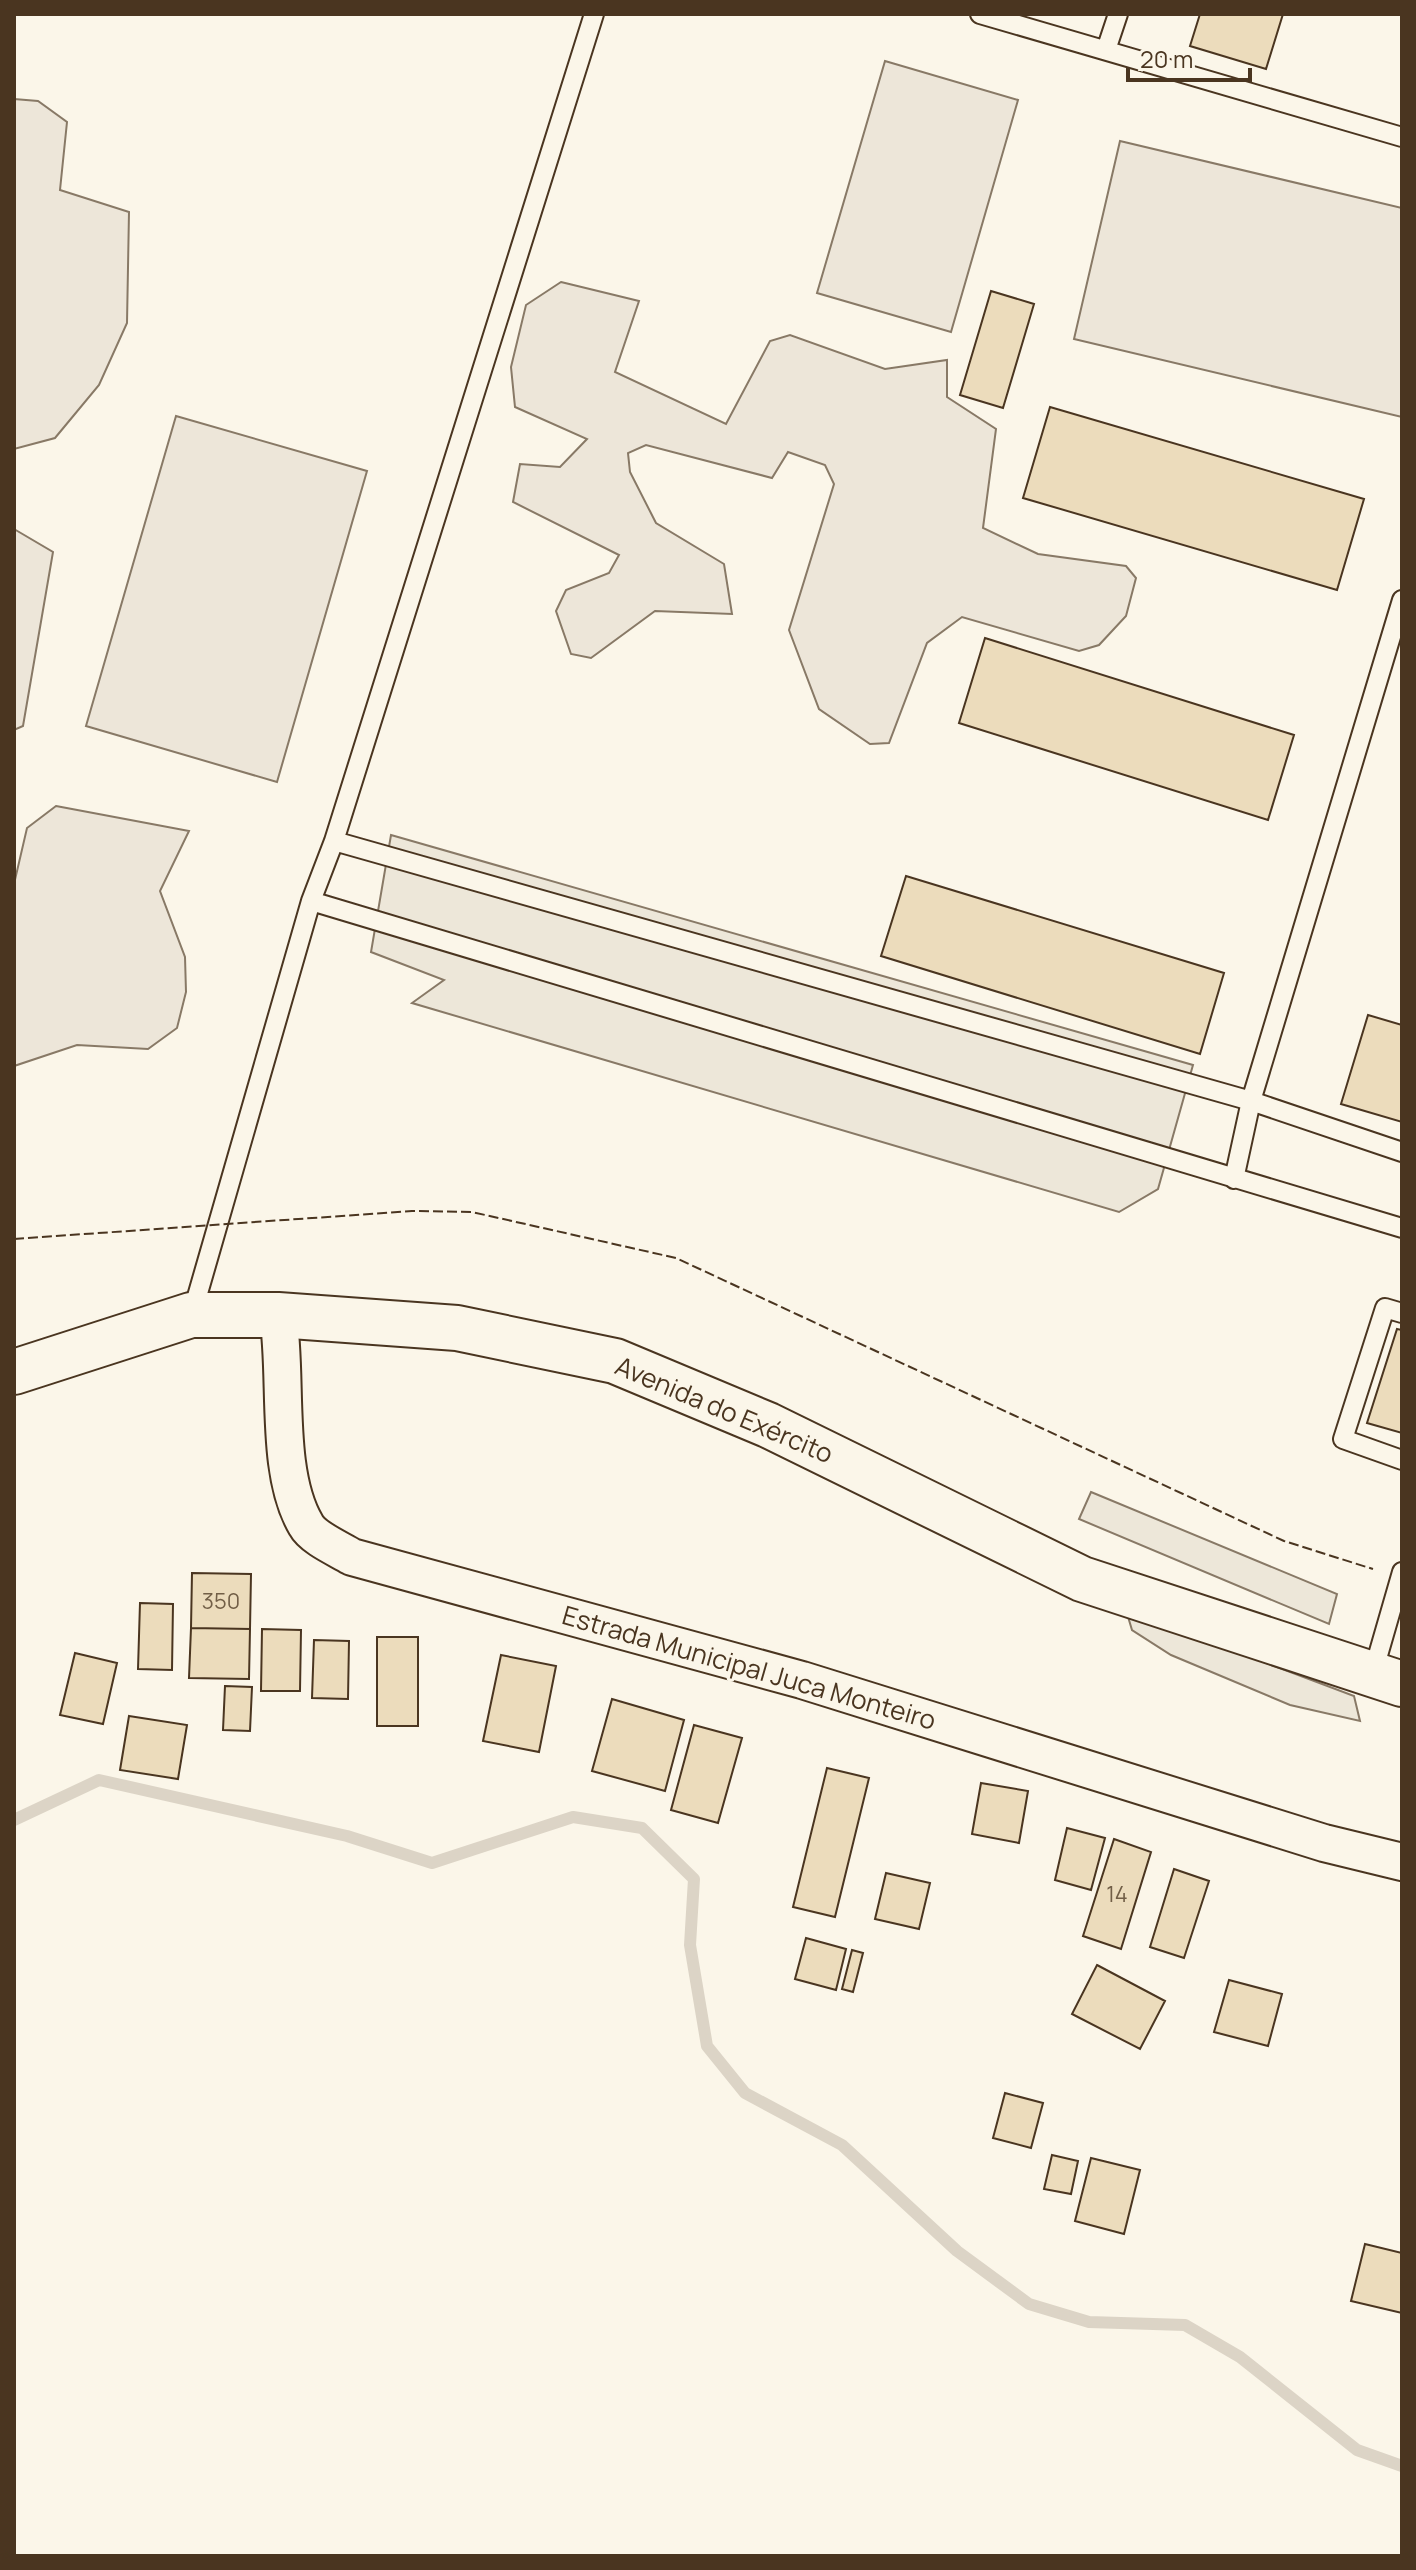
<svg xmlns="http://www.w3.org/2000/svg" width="1416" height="2570" font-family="Manrope,sans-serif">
<rect width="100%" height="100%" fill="#fbf6e9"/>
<path fill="#ede6d9" stroke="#887966" stroke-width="2" d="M 885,61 L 1018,100 L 951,332 L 817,293 Z
M 14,99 L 38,101 L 67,122 L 60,190 L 129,212 L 127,323 L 99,385 L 55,438 L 14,449 Z
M 1120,141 L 1402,208 L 1402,417 L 1074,339 Z
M 561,282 L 639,301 L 615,372 L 726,424 L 770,341 L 790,335 L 885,369 L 947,360 L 947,397 L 996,429 L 983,528 L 1038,554 L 1126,566 L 1136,578 L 1126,616 L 1099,645 L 1079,651 L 962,617 L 927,643 L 889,743 L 870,744 L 819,709 L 789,630 L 834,484 L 825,465 L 788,452 L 772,478 L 646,445 L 628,453 L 630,472 L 656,523 L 724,564 L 732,614 L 655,611 L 591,658 L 571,654 L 556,611 L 566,590 L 609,573 L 619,555 L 513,502 L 520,464 L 560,467 L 587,439 L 515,407 L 511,367 L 526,305 Z
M 176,416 L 367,471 L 277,782 L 86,726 Z
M 14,529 L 53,552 L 23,726 L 14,730 Z
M 56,806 L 189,831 L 160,891 L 185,957 L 186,992 L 177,1028 L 148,1049 L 77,1045 L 14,1066 L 14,884 L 27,828 Z"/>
<path fill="#ede7d9" stroke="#887966" stroke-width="2" d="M 391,835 L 1193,1065 L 1158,1189 L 1119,1212 L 412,1003 L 444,980 L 371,952 Z
M 1091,1492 L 1337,1594 L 1329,1624 L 1079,1519 Z
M 1126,1610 L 1354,1696 L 1360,1721 L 1290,1705 L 1171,1655 L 1132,1630 Z"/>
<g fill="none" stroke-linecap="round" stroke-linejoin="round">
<path stroke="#dcd4c6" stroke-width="12" d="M 14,1820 L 99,1780 L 347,1836 L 432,1863 L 573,1817 L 642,1828 L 694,1879 L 690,1945 L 707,2046 L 745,2093 L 842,2145 L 957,2251 L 1029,2304 L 1089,2322 L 1185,2325 L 1240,2357 L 1357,2450 L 1402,2466"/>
</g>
<path fill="#ecdcbc" stroke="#4a3520" stroke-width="2" d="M 1200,14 L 1283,14 L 1266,69 L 1190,46 Z
M 991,291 L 1034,304 L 1003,408 L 960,395 Z
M 1050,407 L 1364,499 L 1337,590 L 1023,498 Z
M 985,638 L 1294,735 L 1268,820 L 959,723 Z
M 906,876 L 1224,973 L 1200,1054 L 881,956 Z
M 1368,1015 L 1402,1025 L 1402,1122 L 1341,1104 Z
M 1397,1329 L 1402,1330 L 1402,1433 L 1367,1423 Z
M 192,1573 L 251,1574 L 250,1629 L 191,1628 Z
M 140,1603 L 173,1604 L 172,1670 L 138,1669 Z
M 191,1628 L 250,1629 L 249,1679 L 189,1678 Z
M 262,1629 L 301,1630 L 300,1691 L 261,1691 Z
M 377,1637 L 418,1637 L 418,1726 L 377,1726 Z
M 314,1640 L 349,1641 L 348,1699 L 312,1698 Z
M 75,1653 L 117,1663 L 103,1724 L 60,1715 Z
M 501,1655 L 556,1666 L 539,1752 L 483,1741 Z
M 225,1686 L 252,1687 L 250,1731 L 223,1730 Z
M 612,1699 L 684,1720 L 665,1791 L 592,1771 Z
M 129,1716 L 187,1725 L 178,1779 L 120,1770 Z
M 694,1725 L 742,1738 L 718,1823 L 671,1810 Z
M 827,1768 L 869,1778 L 835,1917 L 793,1907 Z
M 981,1783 L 1028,1791 L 1019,1843 L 972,1834 Z
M 1067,1828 L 1105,1838 L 1091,1890 L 1055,1880 Z
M 1114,1839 L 1151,1852 L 1121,1949 L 1083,1936 Z
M 1174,1869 L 1209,1881 L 1184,1958 L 1150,1947 Z
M 886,1873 L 930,1883 L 919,1929 L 875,1919 Z
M 806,1938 L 846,1949 L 836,1990 L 795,1979 Z
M 852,1950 L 863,1953 L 853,1992 L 842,1989 Z
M 1097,1965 L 1165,2001 L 1140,2049 L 1072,2014 Z
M 1229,1980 L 1282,1994 L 1268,2046 L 1214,2032 Z
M 1005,2093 L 1043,2103 L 1031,2148 L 993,2138 Z
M 1052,2155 L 1078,2161 L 1071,2194 L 1044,2189 Z
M 1091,2158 L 1140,2170 L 1124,2234 L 1075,2221 Z
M 1365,2244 L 1402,2253 L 1402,2313 L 1351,2301 Z"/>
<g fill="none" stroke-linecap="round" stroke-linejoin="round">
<defs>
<path id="lane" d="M 980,14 L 1402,137
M 1106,50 L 1118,14
M 334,841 L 1251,1101 L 1402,1152
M 311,901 L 1402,1228
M 1234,1179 L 1251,1101 L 1402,600
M 1402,1313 L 1385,1308 L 1343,1439 L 1402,1460
M 192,1314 L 311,901 L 334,841 L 594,14
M 1372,1676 L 1402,1572"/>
<path id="street" d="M 278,1315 C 288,1377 274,1471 306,1525 C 313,1538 339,1549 352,1557 L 802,1680 L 1324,1843 L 1402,1862"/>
<path id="secondary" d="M 14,1372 L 191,1315 L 278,1315 L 457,1328 L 615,1361 L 768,1425 L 1082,1579 L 1402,1684"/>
</defs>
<use href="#lane" stroke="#4a3520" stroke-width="22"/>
<use href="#street" stroke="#4a3520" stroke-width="40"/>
<use href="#secondary" stroke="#4a3520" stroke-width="48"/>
<use href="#lane" stroke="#fbf6e9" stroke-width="18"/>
<use href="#street" stroke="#fbf6e9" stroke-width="36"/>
<use href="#secondary" stroke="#fbf6e9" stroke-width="44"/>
<path stroke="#4a3520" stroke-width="2" stroke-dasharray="10 4" stroke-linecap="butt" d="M 14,1239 L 412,1211 L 472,1212 L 676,1258 L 1284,1541 L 1373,1569"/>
</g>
<g text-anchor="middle" stroke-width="6" stroke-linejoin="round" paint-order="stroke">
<g font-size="22" fill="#725f47">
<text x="221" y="1609">350</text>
<text x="1117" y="1902">14</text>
</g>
<g font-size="26" fill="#4a3520" stroke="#fbf6e9">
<text transform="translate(724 1410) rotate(23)" y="9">Avenida do Exército</text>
<text transform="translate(749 1668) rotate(16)" y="9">Estrada Municipal Juca Monteiro</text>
</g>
</g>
<rect width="1416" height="2570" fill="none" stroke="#4a3520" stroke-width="32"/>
<path d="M1128 68v12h122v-12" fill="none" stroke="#4a3520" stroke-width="4"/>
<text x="1140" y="68" font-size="24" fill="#4a3520" stroke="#fbf6e9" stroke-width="6" paint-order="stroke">20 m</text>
</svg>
